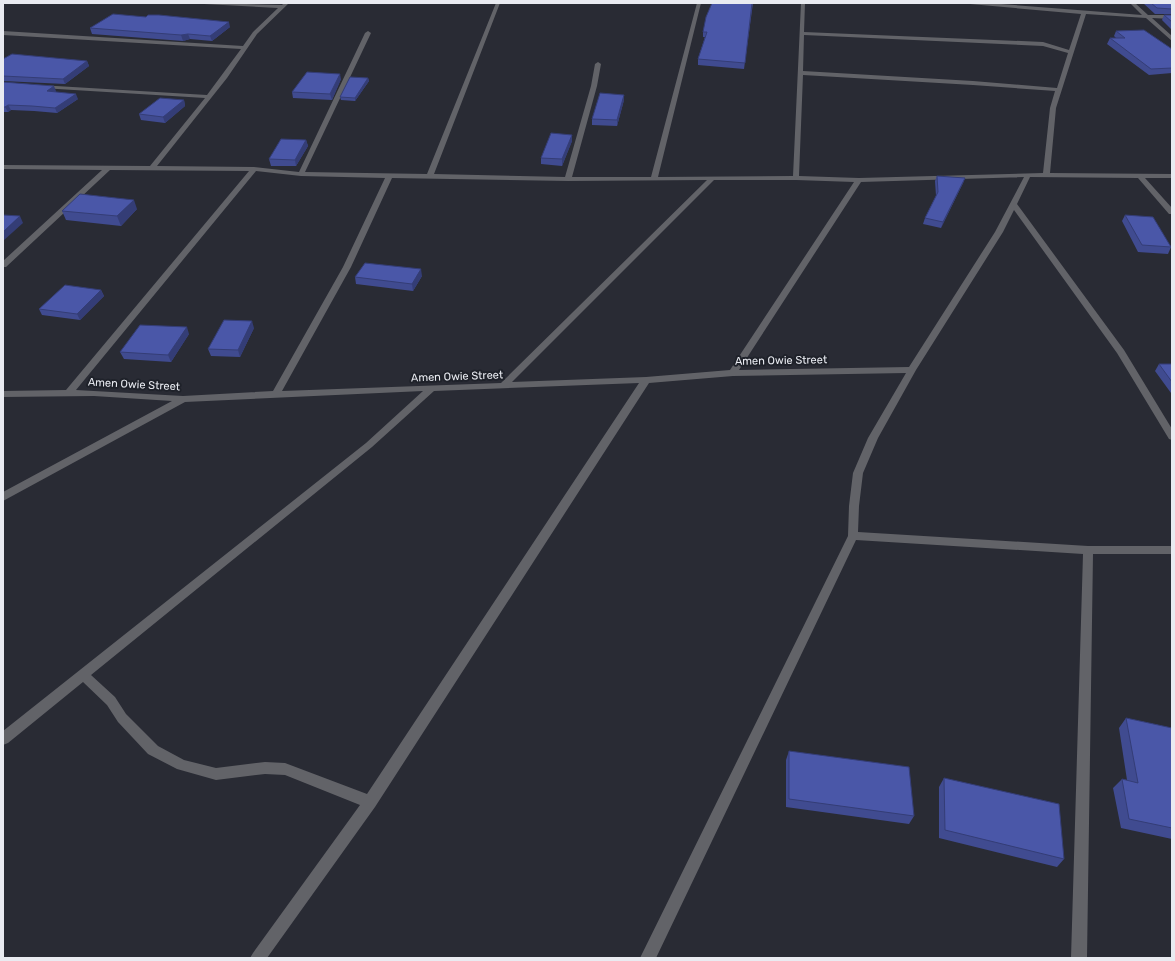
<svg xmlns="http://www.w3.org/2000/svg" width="1175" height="961" font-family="Rubik,sans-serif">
<rect width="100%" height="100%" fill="#292b34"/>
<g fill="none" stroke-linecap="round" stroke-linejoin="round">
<path fill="#626368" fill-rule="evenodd" d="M 202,3 L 282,5 L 284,3 L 289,3 L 257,34 L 227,78 L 157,166 L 254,167 L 299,172 L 365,33 L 368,31 L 371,33 L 305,172 L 427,174 L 496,3 L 500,3 L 434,174 L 565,177 L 591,86 L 595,64 L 598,62 L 601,64 L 597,86 L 572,177 L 651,177 L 697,3 L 701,3 L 658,177 L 793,176 L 801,3 L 805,3 L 804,32 L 1043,42 L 1069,50 L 1081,14 L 970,4 L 968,3 L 988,3 L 1142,15 L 1130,3 L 1135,3 L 1148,15 L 1172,15 L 1172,19 L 1152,18 L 1172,36 L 1172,41 L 1146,18 L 1086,14 L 1056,108 L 1050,173 L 1172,174 L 1172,178 L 1145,178 L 1172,208 L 1172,214 L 1169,214 L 1138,178 L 1030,177 L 1017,204 L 1124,350 L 1172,429 L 1172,440 L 1169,439 L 1117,353 L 1014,210 L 1003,232 L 916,370 L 878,438 L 863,473 L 859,506 L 858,532 L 1088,546 L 1172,546 L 1172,554 L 1093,554 L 1087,958 L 1071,958 L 1083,554 L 856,540 L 656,958 L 640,958 L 848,536 L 849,506 L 853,473 L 868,438 L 906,373 L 733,376 L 649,383 L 375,807 L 267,958 L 250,958 L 253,953 L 360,805 L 285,775 L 265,774 L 216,780 L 177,769 L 148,754 L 118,722 L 107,705 L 83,682 L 8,743 L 3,745 L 3,731 L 366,443 L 423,391 L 185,402 L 3,501 L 3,492 L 172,401 L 94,396 L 3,397 L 3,391 L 66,390 L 249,171 L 110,170 L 6,267 L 3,267 L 3,261 L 102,170 L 3,169 L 3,165 L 150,166 L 205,98 L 41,88 L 38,86 L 39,85 L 207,95 L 241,49 L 3,35 L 3,31 L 243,46 L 253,32 L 278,8 L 204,4 ZM 804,35 L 1043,46 L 1068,53 L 1057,88 L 973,81 L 803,71 ZM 803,75 L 973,85 L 1055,91 L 1050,108 L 1043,173 L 859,178 L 799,176 ZM 256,171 L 301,176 L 385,178 L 343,267 L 273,391 L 183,396 L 76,390 ZM 1024,177 L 995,232 L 909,367 L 739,370 L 861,182 ZM 392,178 L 568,181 L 707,180 L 501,383 L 282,391 L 351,267 ZM 714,180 L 796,180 L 854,182 L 730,370 L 646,377 L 512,382 ZM 639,383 L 367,794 L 285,763 L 265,762 L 216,768 L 184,760 L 158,746 L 126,714 L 115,697 L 91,675 L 372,447 L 434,391 Z"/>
</g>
<path fill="#404b90" d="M 753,3 L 744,69 L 698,65 L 698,59 L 705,37 L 703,37 L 703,32 Z
M 1143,3 L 1172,3 L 1172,14 L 1155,14 Z
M 1164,15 L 1172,15 L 1172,30 L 1162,20 Z
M 230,27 L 212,41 L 190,39 L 183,41 L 92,34 L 90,28 Z
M 1116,31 L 1172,49 L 1172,73 L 1149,75 L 1107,44 L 1110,38 L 1116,38 L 1114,36 Z
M 3,59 L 87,61 L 89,66 L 65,84 L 3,81 Z
M 368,78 L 369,81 L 355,101 L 341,100 L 340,97 Z
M 341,79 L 332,100 L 293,98 L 292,92 Z
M 3,82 L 56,91 L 55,92 L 78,99 L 57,113 L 34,111 L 11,110 L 8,112 L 3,112 Z
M 184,100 L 185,106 L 165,123 L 141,120 L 139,114 Z
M 624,100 L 617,126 L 592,125 L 592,119 Z
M 572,135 L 572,141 L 562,166 L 541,164 L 541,158 Z
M 306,140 L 308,146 L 296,166 L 271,166 L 269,159 Z
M 937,176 L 965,178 L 963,183 L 941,228 L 923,224 L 925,218 L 936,196 L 935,181 Z
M 137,209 L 121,226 L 66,220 L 62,211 Z
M 1125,215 L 1171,247 L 1168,254 L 1138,252 L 1122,221 Z
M 422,276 L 413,291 L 356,284 L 355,277 Z
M 101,290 L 104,296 L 80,320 L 42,315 L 39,309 Z
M 254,328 L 240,357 L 211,356 L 208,349 Z
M 189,334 L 171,362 L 124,359 L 120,352 Z
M 1159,364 L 1172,364 L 1172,393 L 1171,393 L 1155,371 Z
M 1126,718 L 1172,728 L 1172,839 L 1121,828 L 1113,788 L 1122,779 L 1127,780 L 1119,728 Z
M 789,751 L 914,816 L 909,824 L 786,807 L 786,760 Z
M 944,778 L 1064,859 L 1057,867 L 939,838 L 939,787 Z"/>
<path fill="#343d76" d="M 229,22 L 230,27 L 212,41 L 210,36 Z
M 188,34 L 190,39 L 183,41 L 181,35 Z
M 87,61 L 89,66 L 65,84 L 63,79 Z
M 340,74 L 341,79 L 332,100 L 330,94 Z
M 368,78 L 369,81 L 355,101 L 355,98 Z
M 54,86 L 56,91 L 50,96 L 47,91 Z
M 76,94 L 78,99 L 57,113 L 55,108 Z
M 624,95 L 624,100 L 617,126 L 617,120 Z
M 184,100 L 185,106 L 165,123 L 163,117 Z
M 8,105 L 11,110 L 8,112 L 5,107 Z
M 572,135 L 572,141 L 562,166 L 562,159 Z
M 306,140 L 308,146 L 296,166 L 295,160 Z
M 965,178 L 963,183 L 941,228 L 943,222 Z
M 134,200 L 137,209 L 121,226 L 117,216 Z
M 20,216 L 23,223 L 3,241 L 3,232 Z
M 421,269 L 422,276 L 413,291 L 412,284 Z
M 101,290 L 104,296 L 80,320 L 77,314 Z
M 252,321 L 254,328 L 240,357 L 238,350 Z
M 187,327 L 189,334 L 171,362 L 168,355 Z"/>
<path fill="#4a57a8" stroke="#343d76" d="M 712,3 L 752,3 L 745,63 L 698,59 L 707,32 L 703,32 L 706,17 Z
M 1151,3 L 1172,3 L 1172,9 L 1157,8 Z
M 113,14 L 146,17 L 148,15 L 159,15 L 229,22 L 210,36 L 188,34 L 181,35 L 90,28 Z
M 1164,15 L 1172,15 L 1172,22 Z
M 1144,30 L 1172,49 L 1172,68 L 1151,69 L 1110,38 L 1125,38 L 1116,31 Z
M 12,54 L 87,61 L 63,79 L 3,76 L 3,59 Z
M 307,72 L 340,74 L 330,94 L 292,92 Z
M 350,77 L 368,78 L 355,98 L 340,97 Z
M 3,82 L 54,86 L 47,91 L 76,94 L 55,108 L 32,106 L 8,105 L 5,107 L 3,107 Z
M 600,93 L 624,95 L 617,120 L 592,119 Z
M 160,98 L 184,100 L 163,117 L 139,114 Z
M 551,133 L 572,135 L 562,159 L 541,158 Z
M 281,139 L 306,140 L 295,160 L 269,159 Z
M 937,176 L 965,178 L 943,222 L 925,218 L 938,192 Z
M 80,194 L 134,200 L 117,216 L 62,211 Z
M 3,215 L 20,216 L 3,232 Z
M 1125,215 L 1153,217 L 1171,247 L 1142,245 Z
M 365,263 L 421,269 L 412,284 L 355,277 Z
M 65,285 L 101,290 L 77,314 L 39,309 Z
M 224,320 L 252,321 L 238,350 L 208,349 Z
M 140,325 L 187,327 L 168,355 L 120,352 Z
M 1159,364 L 1172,364 L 1172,382 Z
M 1126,718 L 1172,728 L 1172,828 L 1129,819 L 1122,779 L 1138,783 Z
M 789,751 L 909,767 L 914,816 L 789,799 Z
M 944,778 L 1059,804 L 1064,859 L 945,830 Z"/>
<g text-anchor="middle" stroke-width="4" stroke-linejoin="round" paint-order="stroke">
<g font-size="11" fill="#e9ebf1" stroke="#1f222a">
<text transform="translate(781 360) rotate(-1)" y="4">Amen Owie Street</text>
<text transform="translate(457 376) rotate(-2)" y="4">Amen Owie Street</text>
<text transform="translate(134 384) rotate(3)" y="4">Amen Owie Street</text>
</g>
</g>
<rect width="1175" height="961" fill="none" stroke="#e9ebf1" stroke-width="8"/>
</svg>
